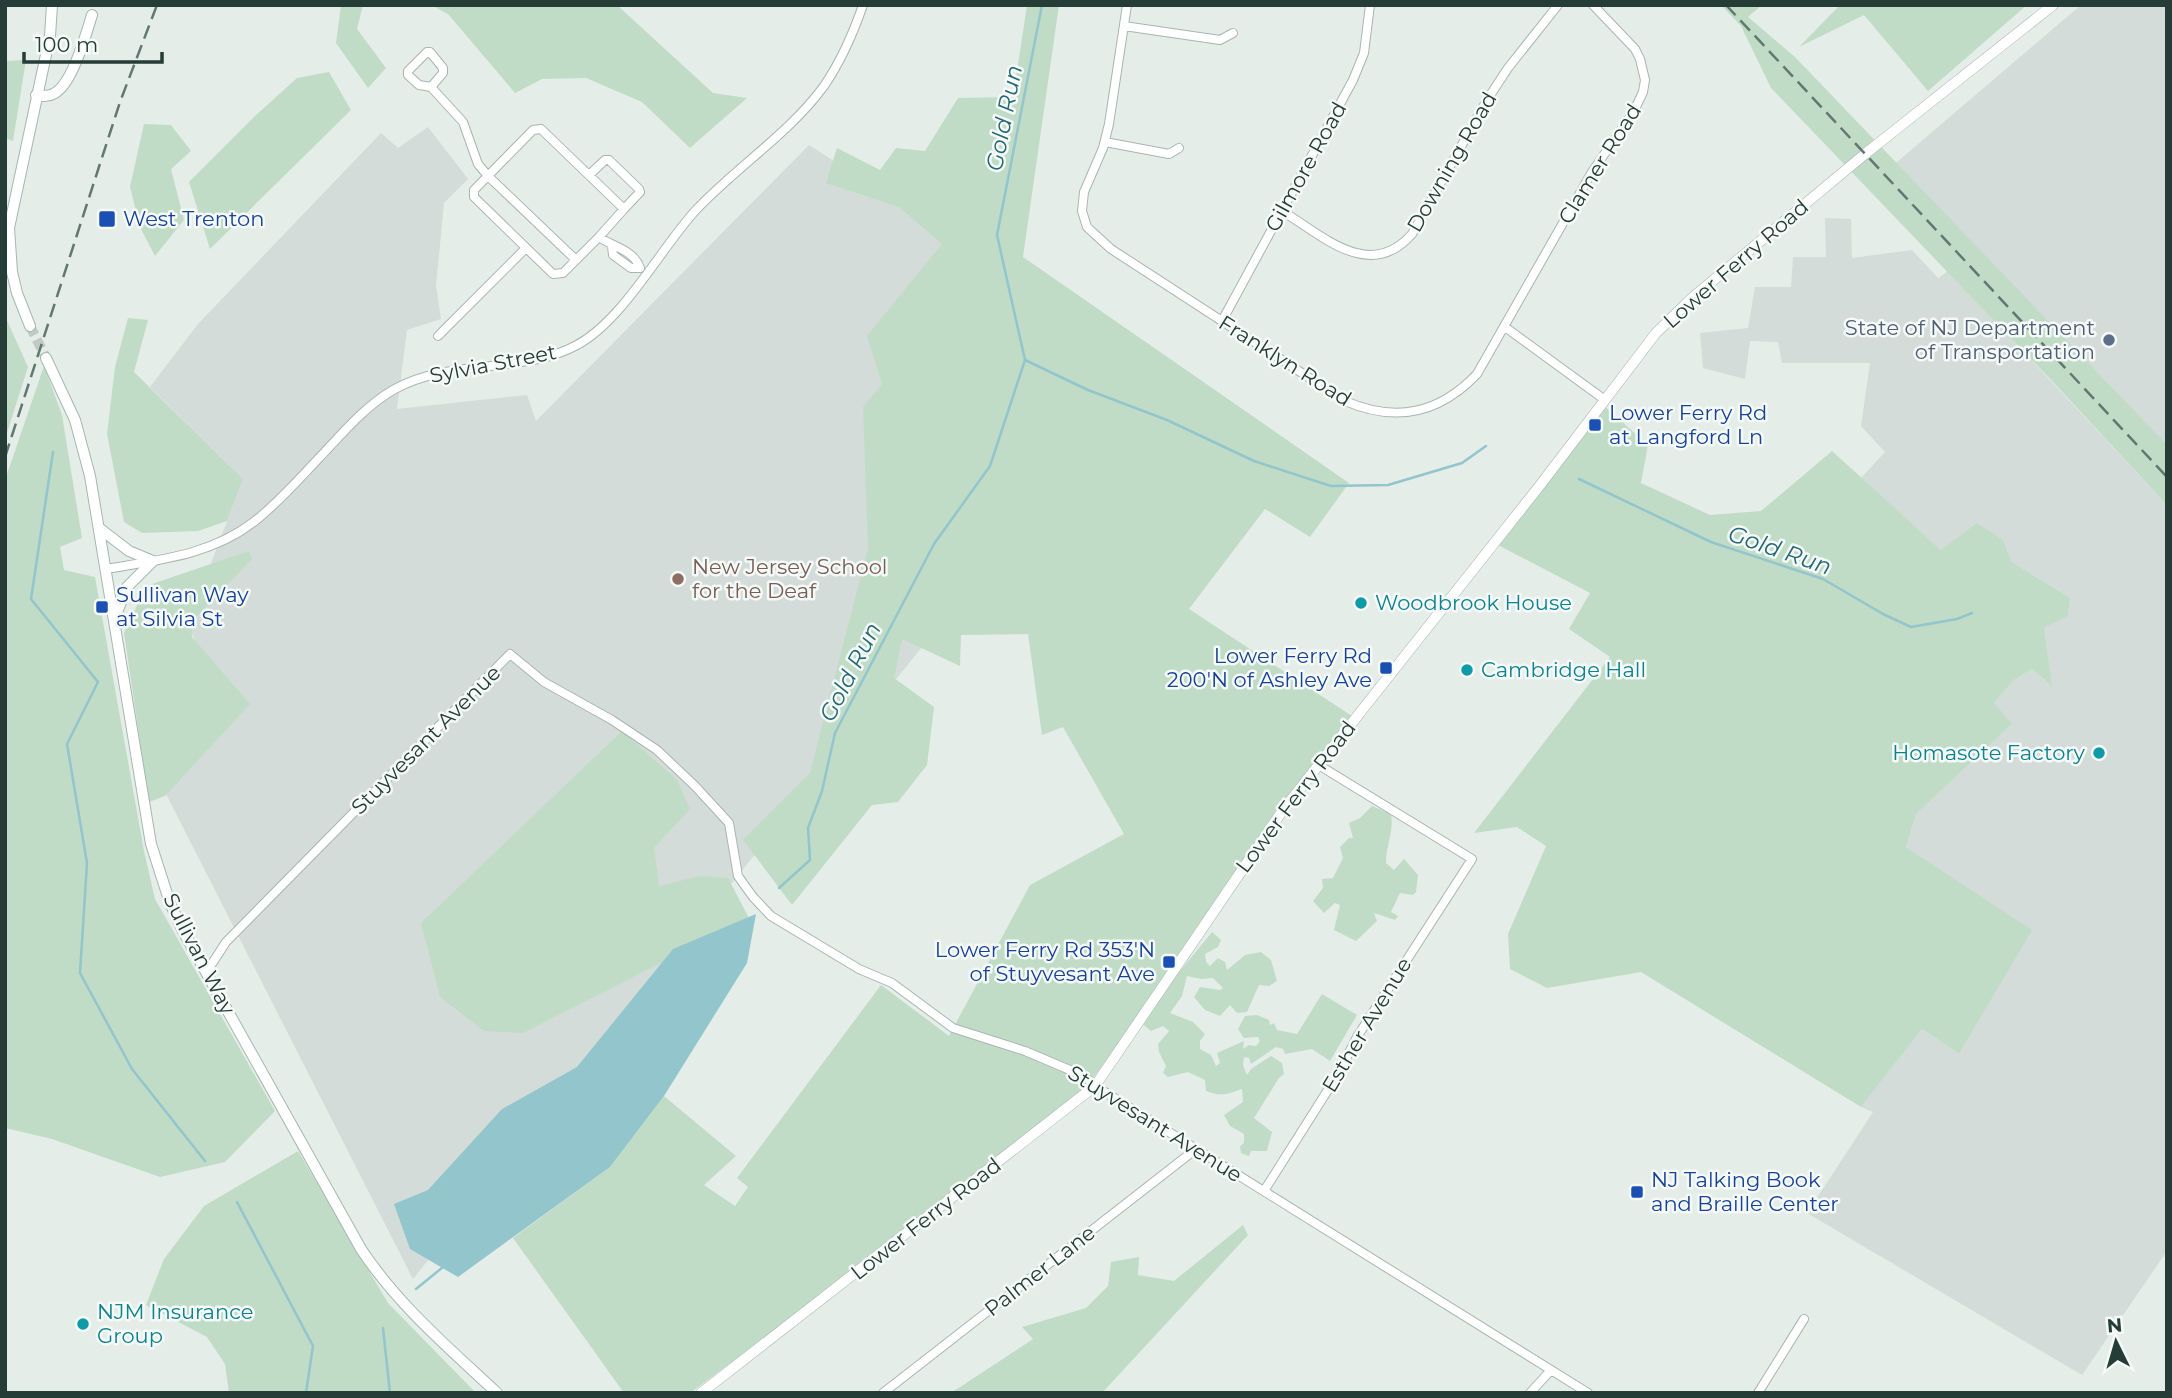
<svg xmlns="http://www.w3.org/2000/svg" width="2172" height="1398" font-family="Montserrat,sans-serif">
<rect width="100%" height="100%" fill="#e5ede9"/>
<path fill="#d3dcd8" d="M 2081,5 L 2167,5 L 2167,462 L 1890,168 Z
M 428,127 L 468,179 L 444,203 L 436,286 L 441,319 L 407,330 L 397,409 L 527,395 L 536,421 L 809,145 L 1150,364 L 413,1279 L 166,794 L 197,646 L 188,624 L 243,479 L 150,387 L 198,324 L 381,133 L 398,148 Z
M 1825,218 L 1851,219 L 1852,258 L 1912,250 L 1938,278 L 1948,271 L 2167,505 L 2167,1251 L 2082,1375 L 1807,1213 L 1873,1112 L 1861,1107 L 1922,1029 L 1959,1054 L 2031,930 L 1906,847 L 1916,814 L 2011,725 L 1994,703 L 2014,680 L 2032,669 L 2051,685 L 2044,628 L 2068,616 L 2070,598 L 2012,562 L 2003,540 L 1941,550 L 1861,478 L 1885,452 L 1861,426 L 1870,363 L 1782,363 L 1778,342 L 1750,341 L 1745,379 L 1703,368 L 1700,333 L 1748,328 L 1755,287 L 1791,287 L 1793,257 L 1826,257 Z"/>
<path fill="#c0dcc6" d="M 341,5 L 363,5 L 357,29 L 386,68 L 368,88 L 336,43 Z
M 431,5 L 617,5 L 713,93 L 747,98 L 690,148 L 642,102 L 586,78 L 542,79 L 515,93 L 448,14 Z
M 1027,5 L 1059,5 L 1023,257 L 1349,483 L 1310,537 L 1265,509 L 1189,609 L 1355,718 L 1086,1088 L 983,1177 L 690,1393 L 624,1393 L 513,1238 L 610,1167 L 664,1096 L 736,1156 L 704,1185 L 735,1206 L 748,1187 L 737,1178 L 881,985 L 949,1036 L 1030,885 L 1124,834 L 1063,727 L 1042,735 L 1028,634 L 961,635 L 960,666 L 902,639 L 894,678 L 934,707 L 927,765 L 898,802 L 872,805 L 792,905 L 743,840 L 810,773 L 868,548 L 863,407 L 882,384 L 867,336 L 942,244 L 899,207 L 826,183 L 837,148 L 880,170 L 896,148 L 925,151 L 958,98 L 1013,97 Z
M 1721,5 L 1762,5 L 1748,17 L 1795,57 L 2167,445 L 2167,505 L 2053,382 L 1771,88 L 1741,26 Z
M 1840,5 L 2027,5 L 1928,91 L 1864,15 L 1799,47 Z
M 26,60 L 13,141 L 5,138 L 5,61 Z
M 329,72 L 351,110 L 210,249 L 189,182 L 254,117 L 297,78 Z
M 144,124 L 171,125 L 191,151 L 171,169 L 184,220 L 155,256 L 140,227 L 130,187 Z
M 5,316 L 28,367 L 5,439 Z
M 128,318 L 148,320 L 134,372 L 243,479 L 227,521 L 198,531 L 142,533 L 124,522 L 107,434 L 115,367 Z
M 44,366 L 62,415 L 82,538 L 60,547 L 64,570 L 95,577 L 144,851 L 155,899 L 275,1111 L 225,1162 L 160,1177 L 52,1139 L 5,1128 L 5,480 Z
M 1601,403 L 1648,445 L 1641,483 L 1710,515 L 1761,511 L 1832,451 L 1941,550 L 1977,523 L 2003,540 L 2012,562 L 2070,598 L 2068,616 L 2044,628 L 2052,686 L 2032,669 L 2014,680 L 1994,703 L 2012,724 L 1916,814 L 1906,847 L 2032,930 L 1959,1054 L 1922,1029 L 1861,1107 L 1641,972 L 1547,988 L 1510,969 L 1508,934 L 1546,846 L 1517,827 L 1474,833 L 1610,657 L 1569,629 L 1590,593 L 1496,544 Z
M 249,551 L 252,559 L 191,622 L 192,637 L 250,704 L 165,796 L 149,802 L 124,633 L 146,586 Z
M 622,731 L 677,780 L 690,809 L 654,848 L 659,886 L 700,876 L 728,878 L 749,918 L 523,1033 L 484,1031 L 440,997 L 421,923 Z
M 1372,806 L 1391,814 C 1394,831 1386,846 1386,863 L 1394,870 L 1404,859 L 1418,875 L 1416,892 L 1413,895 L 1400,893 L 1391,912 L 1398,916 L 1395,920 L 1374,913 L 1377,921 L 1356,941 L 1334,930 L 1340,905 L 1335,903 L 1324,913 L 1313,901 L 1323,888 L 1322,879 L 1333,878 L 1343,858 L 1340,847 L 1349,838 L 1353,838 L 1349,823 L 1360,818 Z
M 1212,932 L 1221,940 L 1218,947 L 1205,954 L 1206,962 L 1210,966 L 1218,958 L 1225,962 L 1227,970 L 1245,955 L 1261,952 L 1271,960 L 1277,981 L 1269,986 L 1259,985 L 1247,1012 L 1237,1013 L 1230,1005 L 1220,1016 L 1205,1010 L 1194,997 L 1200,987 L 1220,990 L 1223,988 L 1213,978 L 1201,979 L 1187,976 L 1182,996 L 1170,1013 L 1193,1022 L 1205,1034 L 1200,1041 L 1200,1049 L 1211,1055 L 1216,1066 L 1220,1063 L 1217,1053 L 1244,1041 L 1243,1049 L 1249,1045 L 1256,1046 L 1260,1041 L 1258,1037 L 1244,1038 L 1238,1029 L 1245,1016 L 1257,1015 L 1269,1020 L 1270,1025 L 1274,1023 L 1277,1030 L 1297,1034 L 1322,994 L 1357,1015 L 1330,1061 L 1312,1049 L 1285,1054 L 1283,1049 L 1276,1047 L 1251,1064 L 1249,1058 L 1244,1057 L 1243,1065 L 1247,1075 L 1251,1069 L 1271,1056 L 1282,1063 L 1284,1074 L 1279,1078 L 1254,1118 L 1272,1132 L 1267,1151 L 1251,1151 L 1249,1156 L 1241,1153 L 1240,1146 L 1244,1143 L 1244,1134 L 1230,1126 L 1224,1115 L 1243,1102 L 1242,1089 C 1228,1094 1221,1097 1206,1091 L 1205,1080 L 1188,1072 L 1168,1077 L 1163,1073 L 1166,1066 L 1159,1052 L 1158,1044 L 1169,1031 L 1163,1026 L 1151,1031 L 1139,1021 Z
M 298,1151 L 388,1303 L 476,1393 L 229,1393 L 225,1364 L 207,1337 L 146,1305 L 164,1259 L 204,1206 Z
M 1243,1225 L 1248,1235 L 1102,1393 L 951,1393 L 1033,1339 L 1022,1327 L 1086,1308 L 1108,1286 L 1111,1262 L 1139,1257 L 1138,1275 L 1174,1281 Z"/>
<path fill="#92c5cc" d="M 756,914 L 747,963 L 664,1096 L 610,1167 L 458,1277 L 410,1249 L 394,1204 L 428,1190 L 502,1109 L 577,1067 L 673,949 Z"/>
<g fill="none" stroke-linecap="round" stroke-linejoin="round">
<path stroke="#92c5cc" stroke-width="2.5" d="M 1025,360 L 1088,390 L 1167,420 L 1254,461 L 1331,486 L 1388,485 L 1462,463 L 1486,446
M 53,452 L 31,599 L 98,682 L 67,744 L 87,863 L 80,973 L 132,1069 L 205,1161
M 1579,479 L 1711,542 L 1823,579 L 1883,614 L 1911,627 L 1957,619 L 1972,613
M 779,888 L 810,860 L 808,828 L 822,791 L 835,733 L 934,544 L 990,466 L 1025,360 L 997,235 L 1042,5
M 237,1202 L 313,1346 L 306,1393
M 416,1289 L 443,1267
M 383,1328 L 390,1393"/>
<path stroke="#bfcac5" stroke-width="10" stroke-dasharray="10 5" stroke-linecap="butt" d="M 30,326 L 46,358"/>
<defs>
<path id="minor" d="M 1127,5 L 1109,124 L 1103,148 L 1084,192 L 1082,211 L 1087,227 L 1111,249 L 1345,401 C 1396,423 1439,414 1477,374 L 1592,172 L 1634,111 L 1643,92 L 1645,80 L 1640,59 L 1635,49 L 1593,5
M 1124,26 L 1220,40 L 1233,33
M 431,87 L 443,73 L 443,68 L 430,52 L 427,52 L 408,71 L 408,75 L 419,85 L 431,87 L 463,122 L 478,164 L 488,176 L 576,260
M 1105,142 L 1169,154 L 1179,148
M 589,175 L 605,160 L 609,160 L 639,189 L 640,192 L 624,209
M 1282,211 C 1323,236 1370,282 1412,234 L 1487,100 L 1508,68 L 1558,5
M 599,237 L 624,209 L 541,129 L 533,130 L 474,190 L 474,197 L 553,274 L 563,273 L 599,237 C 613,247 634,250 640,268 L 631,268 L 613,255 L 612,246
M 1222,321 L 1353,80 L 1364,53 L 1370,5
M 1505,327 L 1605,400
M 438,336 L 526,248
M 106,569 C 159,560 212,555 255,521 C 279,502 299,479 319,458 C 342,434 364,407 393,390 C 451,357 522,375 577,345 C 623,320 659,251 695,211 C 736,167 789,134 824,86 C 841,61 853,34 863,5
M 206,973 L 226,942 L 510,654 L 544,682 L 612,720 L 657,750 L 695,786 L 729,823 L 738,876 L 753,897 L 771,916 L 859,969 L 892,983 L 953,1028 L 1025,1051 L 1084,1076 L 1095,1086 L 1588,1393
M 1264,1191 L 1338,1074 L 1357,1037 L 1472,859 L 1317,764
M 883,1393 L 1196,1149
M 1530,1393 L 1551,1370
M 1758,1393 L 1804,1319"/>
<path id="tertiary" d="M 701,1393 L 1095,1086 L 1283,810 L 1541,484 L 1656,333 L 1692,298 L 1865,154 L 2053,5"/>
<path id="secondary" d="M 36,95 C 42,96 48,97 53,94 C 72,86 86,34 92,15
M 30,326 L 17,293 L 12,272 L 9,228 L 50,36 L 52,5
M 46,358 L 75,420 L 90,476 L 151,844 L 170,903 L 183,931 L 361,1249 C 398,1305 448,1347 497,1393
M 99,528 L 129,551 L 153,561 L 127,587 L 116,615"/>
</defs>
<use href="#minor" stroke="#a8b5b0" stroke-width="10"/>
<use href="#tertiary" stroke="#a8b5b0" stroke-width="11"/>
<use href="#secondary" stroke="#a4b7b0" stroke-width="12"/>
<use href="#minor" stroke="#fff" stroke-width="8"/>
<use href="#tertiary" stroke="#fff" stroke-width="10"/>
<use href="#secondary" stroke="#fff" stroke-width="10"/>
<path stroke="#607871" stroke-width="2.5" stroke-dasharray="14 7" stroke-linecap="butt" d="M 1726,5 L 2167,477
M 5,457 L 120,102 L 157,5"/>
</g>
<g fill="#1a4fb4" stroke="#f5f9f7" stroke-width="2.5">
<rect x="98" y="210" width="18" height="18" rx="3.5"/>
<rect x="1588" y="418" width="14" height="14" rx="3.5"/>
<rect x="95" y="600" width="14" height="14" rx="3.5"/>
<rect x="1379" y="661" width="14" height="14" rx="3.5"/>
<rect x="1162" y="955" width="14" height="14" rx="3.5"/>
<rect x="1630" y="1185" width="14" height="14" rx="3.5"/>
</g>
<circle fill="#5c6f8a" stroke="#f5f9f7" stroke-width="2.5" cx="2109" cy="340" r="7"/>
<circle fill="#8d6e63" stroke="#f5f9f7" stroke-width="2.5" cx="678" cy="579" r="7"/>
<g fill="#0f9aa8" stroke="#f5f9f7" stroke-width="2.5">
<circle cx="1361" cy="603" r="7"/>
<circle cx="1467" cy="670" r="7"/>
<circle cx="2099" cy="753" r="7"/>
<circle cx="83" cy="1324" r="7"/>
</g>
<g text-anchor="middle" stroke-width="5" stroke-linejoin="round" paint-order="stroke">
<g font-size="21" fill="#253d36" stroke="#f5f9f7">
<text transform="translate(1452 162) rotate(-60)" y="7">Downing Road</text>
<text transform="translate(1600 164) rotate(-58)" y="7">Clamer Road</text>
<text transform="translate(1306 167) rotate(-61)" y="7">Gilmore Road</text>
<text transform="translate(1736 264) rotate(-41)" y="7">Lower Ferry Road</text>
<text transform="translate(1285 361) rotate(32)" y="7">Franklyn Road</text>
<text transform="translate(493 364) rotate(-11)" y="7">Sylvia Street</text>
<text transform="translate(426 740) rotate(-45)" y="7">Stuyvesant Avenue</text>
<text transform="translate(1296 797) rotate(-53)" y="7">Lower Ferry Road</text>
<text transform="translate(199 954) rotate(63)" y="7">Sullivan Way</text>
<text transform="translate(1367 1025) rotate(-59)" y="7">Esther Avenue</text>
<text transform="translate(1155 1124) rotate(32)" y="7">Stuyvesant Avenue</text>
<text transform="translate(926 1219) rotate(-38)" y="7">Lower Ferry Road</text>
<text transform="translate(1040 1271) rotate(-38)" y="7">Palmer Lane</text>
</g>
<g font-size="21" fill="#164399" stroke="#f5f9f7" text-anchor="start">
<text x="123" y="226">West Trenton</text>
<text x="1609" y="420">Lower Ferry Rd<tspan x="1609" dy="24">at Langford Ln</tspan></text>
<text x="116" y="602">Sullivan Way<tspan x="116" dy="24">at Silvia St</tspan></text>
<text x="1372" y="663" text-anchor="end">Lower Ferry Rd<tspan x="1372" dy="24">200'N of Ashley Ave</tspan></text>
<text x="1155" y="957" text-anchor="end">Lower Ferry Rd 353'N<tspan x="1155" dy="24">of Stuyvesant Ave</tspan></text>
<text x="1651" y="1187">NJ Talking Book<tspan x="1651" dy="24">and Braille Center</tspan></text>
</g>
<g font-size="21" fill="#4e5e75" stroke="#f5f9f7" text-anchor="end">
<text x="2095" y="335">State of NJ Department<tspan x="2095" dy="24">of Transportation</tspan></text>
</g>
<g font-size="21" fill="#785e54" stroke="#f5f9f7" text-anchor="start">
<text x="692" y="574">New Jersey School<tspan x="692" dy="24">for the Deaf</tspan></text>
</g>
<g font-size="21" fill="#0d838f" stroke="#f5f9f7" text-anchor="start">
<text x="1375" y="610">Woodbrook House</text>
<text x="1481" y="677">Cambridge Hall</text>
<text x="2085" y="760" text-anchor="end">Homasote Factory</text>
<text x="97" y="1319">NJM Insurance<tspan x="97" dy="24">Group</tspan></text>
</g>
<g font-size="23" font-style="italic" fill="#246974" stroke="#f5f9f7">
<text transform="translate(1004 118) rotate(-79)" y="8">Gold Run</text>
<text transform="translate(1780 550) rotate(19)" y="8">Gold Run</text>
<text transform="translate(850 672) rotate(-63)" y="8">Gold Run</text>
</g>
</g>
<rect width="2172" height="1398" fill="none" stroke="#253d36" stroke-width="14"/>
<g transform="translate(2116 1342) rotate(355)" stroke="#f5f9f7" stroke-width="5" paint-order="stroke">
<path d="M0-5L12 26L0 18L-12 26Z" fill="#253d36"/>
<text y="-10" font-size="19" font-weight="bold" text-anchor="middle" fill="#253d36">N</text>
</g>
<path d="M24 52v10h138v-10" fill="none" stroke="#253d36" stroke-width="3.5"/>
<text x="35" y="52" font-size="21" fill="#253d36" stroke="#f5f9f7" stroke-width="5" paint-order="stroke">100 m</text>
</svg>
